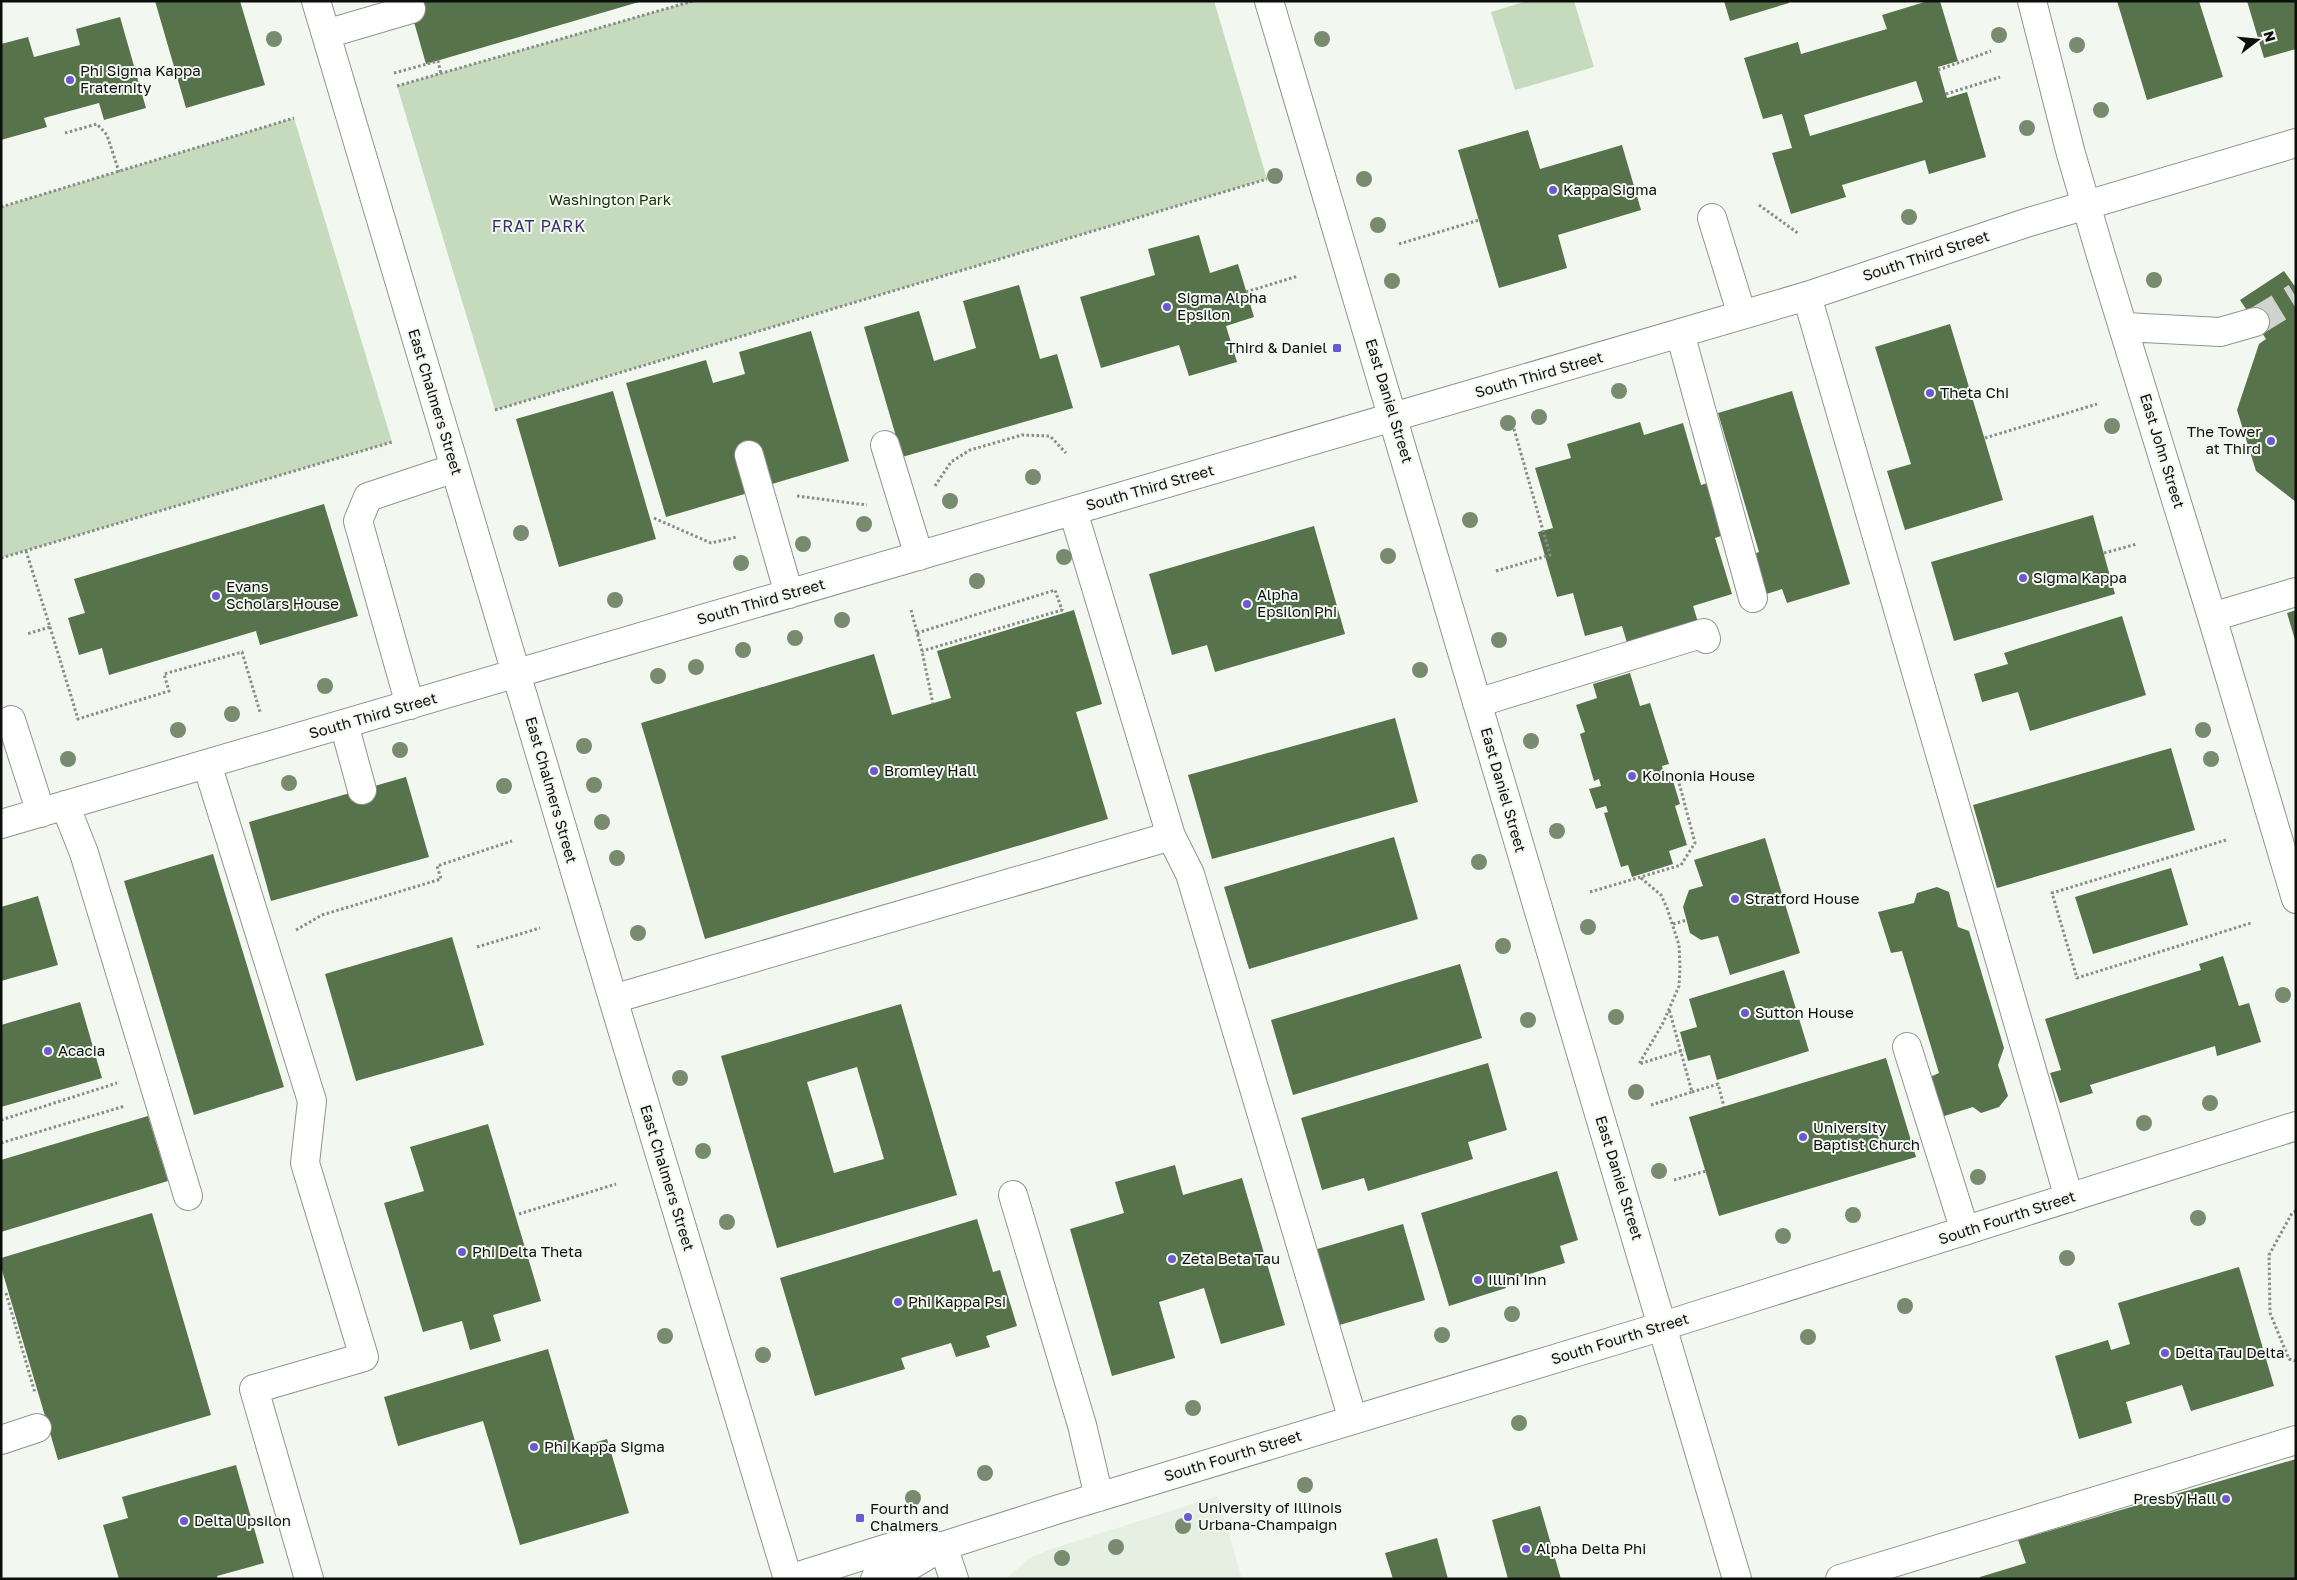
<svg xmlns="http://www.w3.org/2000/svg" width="2297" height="1580" font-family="'Golos Text',sans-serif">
<rect width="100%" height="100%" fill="#f2f7f0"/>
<path fill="#e6f0e2" d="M 1218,1496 L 1242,1579 L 1006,1579 L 1028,1559 L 1051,1549 Z"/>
<path fill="#c6dbbd" d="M 692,1 L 1214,1 L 1267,179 L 495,410 L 397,86 Z
M 1527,1 L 1574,1 L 1594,67 L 1515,90 L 1491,12 Z
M 294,118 L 392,442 L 1,558 L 1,207 Z"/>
<path fill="#57734b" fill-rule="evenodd" d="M 155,1 L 240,1 L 265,85 L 186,108 Z
M 408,1 L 467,2 L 639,2 L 426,64 Z
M 1724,1 L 1788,1 L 1789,3 L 1730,21 Z
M 1928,1 L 1940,1 L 1958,61 L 1938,67 L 1947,98 L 1967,92 L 1986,157 L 1929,174 L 1925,160 L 1842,185 L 1846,197 L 1791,214 L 1772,153 L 1792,148 L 1782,114 L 1763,119 L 1744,58 L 1798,42 L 1801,54 L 1887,29 L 1882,15 ZM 1916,81 L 1923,102 L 1810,136 L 1804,115 Z
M 2117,1 L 2199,1 L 2223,77 L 2147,100 Z
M 2247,1 L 2296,1 L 2296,49 L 2264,58 Z
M 120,17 L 146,108 L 104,120 L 99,103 L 44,118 L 47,127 L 1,140 L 1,44 L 28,37 L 34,57 L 80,45 L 76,29 Z
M 1528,130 L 1540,169 L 1622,145 L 1641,210 L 1558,235 L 1567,268 L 1499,288 L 1458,150 Z
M 1199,235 L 1210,273 L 1238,264 L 1254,317 L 1226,326 L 1237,362 L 1189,376 L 1179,345 L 1101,368 L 1080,297 L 1155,275 L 1148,249 Z
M 2284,271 L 2296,288 L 2296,502 L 2256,471 L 2237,410 L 2259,344 L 2266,339 L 2240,300 Z
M 1019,285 L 1040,359 L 1057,354 L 1073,408 L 902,457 L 864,327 L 919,311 L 934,361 L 976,348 L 963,301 Z
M 1950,324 L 2003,500 L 1905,530 L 1887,471 L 1911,464 L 1875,347 Z
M 811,331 L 849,461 L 772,484 L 762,450 L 737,458 L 748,493 L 666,517 L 626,383 L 706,360 L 713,383 L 745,374 L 739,352 Z
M 613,391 L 656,539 L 559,567 L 516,419 Z
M 1792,391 L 1850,584 L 1787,603 L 1782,589 L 1763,595 L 1751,555 L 1759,552 L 1718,413 Z
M 1640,422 L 1644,435 L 1683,423 L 1701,485 L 1711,482 L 1727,534 L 1715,538 L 1732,594 L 1693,606 L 1698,622 L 1627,643 L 1622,626 L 1585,636 L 1573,593 L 1557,597 L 1538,532 L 1553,528 L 1535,468 L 1571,458 L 1567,444 Z
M 324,504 L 358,616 L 260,645 L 256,631 L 109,675 L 102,648 L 79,655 L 68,618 L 85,613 L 74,579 Z
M 2093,515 L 2115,594 L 1954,641 L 1931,562 Z
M 1314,526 L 1345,634 L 1215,672 L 1207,645 L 1172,655 L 1149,574 Z
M 1074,610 L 1102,704 L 1076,712 L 1108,819 L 705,939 L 641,723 L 874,654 L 892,715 L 951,698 L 937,651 Z
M 2296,610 L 2296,640 L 2295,640 L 2287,613 Z
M 2122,616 L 2146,695 L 2030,731 L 2018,692 L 1982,702 L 1974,674 L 2008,664 L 2004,653 Z
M 1630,673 L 1640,706 L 1650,703 L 1669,764 L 1662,766 L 1664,774 L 1670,771 L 1680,804 L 1675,806 L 1687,845 L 1669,851 L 1673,864 L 1632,877 L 1628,865 L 1621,867 L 1604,813 L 1608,812 L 1606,806 L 1596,809 L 1589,789 L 1601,786 L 1599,779 L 1594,781 L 1580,734 L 1585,732 L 1576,705 L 1597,698 L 1593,684 Z
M 1395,718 L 1418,802 L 1212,859 L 1188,775 Z
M 2171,748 L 2195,830 L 1997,888 L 1973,805 Z
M 406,777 L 429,857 L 271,901 L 249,822 Z
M 1394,837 L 1418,919 L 1249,969 L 1224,887 Z
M 1765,838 L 1800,953 L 1730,975 L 1718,936 L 1701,940 L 1690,933 L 1683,907 L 1689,890 L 1703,886 L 1694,860 Z
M 213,854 L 284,1087 L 194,1115 L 124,881 Z
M 2171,868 L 2188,925 L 2093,954 L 2075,897 Z
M 1937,887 L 1949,892 L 1958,927 L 1969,931 L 2004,1048 L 1998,1065 L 2008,1096 L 1999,1107 L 1981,1113 L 1973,1107 L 1941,1117 L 1930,1077 L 1939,1073 L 1902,951 L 1891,953 L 1878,912 L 1914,903 L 1917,893 Z
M 38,896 L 58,965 L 1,981 L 1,907 Z
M 452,937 L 484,1045 L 356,1081 L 325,974 Z
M 2223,956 L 2239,1006 L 2249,1003 L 2261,1042 L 2217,1056 L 2215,1046 L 2090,1085 L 2093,1093 L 2060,1103 L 2050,1073 L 2061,1070 L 2045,1019 L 2201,970 L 2199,964 Z
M 1460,964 L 1482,1038 L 1293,1095 L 1271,1020 Z
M 1784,970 L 1809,1051 L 1717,1080 L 1710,1055 L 1688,1061 L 1680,1032 L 1697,1027 L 1689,999 Z
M 80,1002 L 102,1078 L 1,1107 L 1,1025 Z
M 901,1004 L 957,1195 L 777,1248 L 721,1056 ZM 857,1067 L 884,1159 L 834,1173 L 807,1082 Z
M 1886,1058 L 1916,1157 L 1719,1216 L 1689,1117 Z
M 1488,1063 L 1507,1130 L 1468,1142 L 1473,1159 L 1368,1191 L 1364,1178 L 1322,1190 L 1301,1118 Z
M 148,1116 L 168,1181 L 1,1232 L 1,1160 Z
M 488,1124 L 541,1301 L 493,1315 L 501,1341 L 470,1350 L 462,1321 L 423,1332 L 384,1203 L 424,1191 L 410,1147 Z
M 1175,1165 L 1183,1195 L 1242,1178 L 1285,1325 L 1221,1344 L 1204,1288 L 1159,1302 L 1175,1358 L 1112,1376 L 1070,1229 L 1124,1213 L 1115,1182 Z
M 1557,1171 L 1578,1240 L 1560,1246 L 1565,1263 L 1504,1282 L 1506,1288 L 1449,1306 L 1421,1213 Z
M 152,1213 L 211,1415 L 58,1460 L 1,1267 L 1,1258 Z
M 977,1219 L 993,1272 L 1000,1270 L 1017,1326 L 986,1336 L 990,1347 L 956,1357 L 951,1343 L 901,1358 L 905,1369 L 815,1396 L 780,1278 Z
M 1403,1224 L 1425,1300 L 1336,1326 L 1314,1250 Z
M 2239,1267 L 2274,1386 L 2191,1411 L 2182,1385 L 2126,1402 L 2132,1423 L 2079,1439 L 2055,1356 L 2108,1340 L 2111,1350 L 2130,1344 L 2118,1303 Z
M 548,1349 L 577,1448 L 607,1439 L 629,1513 L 520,1545 L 483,1421 L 398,1446 L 384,1397 Z
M 2296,1459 L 2296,1579 L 1980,1579 L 1980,1577 L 2026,1563 L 2018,1540 Z
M 236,1465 L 264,1563 L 217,1576 L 218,1579 L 119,1579 L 103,1525 L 128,1518 L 122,1497 Z
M 1540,1506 L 1561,1579 L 1508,1579 L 1492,1520 Z
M 1437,1538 L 1448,1579 L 1393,1579 L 1385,1553 Z"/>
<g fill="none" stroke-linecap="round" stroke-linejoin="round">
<path stroke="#d0d4ce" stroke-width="28" stroke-dasharray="28 14" stroke-linecap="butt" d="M 2255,322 L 2296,297"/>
<defs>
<path id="minor" d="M 316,1 L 613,999 L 788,1579
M 1269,1 L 1737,1579
M 2032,1 L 2071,154 L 2102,259 L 2212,617 L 2296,899
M 326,34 L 411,9
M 1712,218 L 1742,315
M 1807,296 L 2069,1198
M 2125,327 L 2220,332 L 2255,322
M 1680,333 L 1753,598
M 885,445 L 919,556
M 749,455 L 789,594
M 1073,511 L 1171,836 L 1190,874 L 1353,1420
M 2212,617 L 2296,592
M 1477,703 L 1704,633 L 1706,639
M 410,705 L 358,521 L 368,497 L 455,468
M 11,720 L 41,813
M 344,724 L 362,790
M 207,764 L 312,1101 L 305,1163 L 364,1357 L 254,1389 L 309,1579
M 65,805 L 84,853 L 188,1196
M 1,824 L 1807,296 L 2029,222 L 2296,143
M 613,999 L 1171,836
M 1907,1047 L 1965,1231
M 1013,1195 L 1082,1425 L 1099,1497
M 1,1440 L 37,1428
M 943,1546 L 954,1579
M 789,1579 L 894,1546 L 941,1546
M 875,1579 L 901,1571 L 943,1546 L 1059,1509 L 1663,1326 L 2296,1126
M 1840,1579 L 2296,1440"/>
</defs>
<use href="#minor" stroke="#8f948e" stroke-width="30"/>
<path stroke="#898c87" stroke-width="3" stroke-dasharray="2.5 2.5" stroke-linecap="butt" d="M 1938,70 L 1991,51
M 394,73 L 438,61 L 441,74
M 397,86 L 693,1
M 1946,94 L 2000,77
M 65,133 L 97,124 L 107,135 L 119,172
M 1759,205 L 1799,234
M 1,207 L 294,118
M 1399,244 L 1479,220
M 1246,292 L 1298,276
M 495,410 L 1267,179
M 1985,438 L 2097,404
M 935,486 L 951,462 L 970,450 L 1022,435 L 1050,436 L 1066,453
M 797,496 L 867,505
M 654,518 L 711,543 L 737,537
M 26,551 L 50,627 L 27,634
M 2104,553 L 2137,544
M 1,558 L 392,442
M 1496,571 L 1550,555 L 1514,429
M 911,610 L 922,651 L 933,704
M 50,627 L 78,719 L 169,691 L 164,674 L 242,652 L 260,712
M 917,633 L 1055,590 L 1062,610 L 922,651
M 2226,840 L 2052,893 L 2077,978 L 2251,923
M 1641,878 L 1661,895 L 1667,908 L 1679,945 L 1680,967 L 1679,986 L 1663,1023 L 1639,1064 L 1684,1050
M 1590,892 L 1681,865 L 1695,843 L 1677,775
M 1673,924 L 1687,920
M 296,930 L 322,915 L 441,879 L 437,866 L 512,841
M 477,947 L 540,928
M 1692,1092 L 1718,1084 L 1724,1107
M 1651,1105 L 1692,1092 L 1669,1009
M 1,1120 L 117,1083
M 1,1143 L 125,1106
M 1674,1180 L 1706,1171
M 2296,1211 L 2292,1213 L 2269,1255 L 2270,1313 L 2289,1359 L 2296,1361
M 519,1214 L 616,1184
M 6,1293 L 35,1393"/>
<use href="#minor" stroke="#fff" stroke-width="28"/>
</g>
<g fill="#788b6e">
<circle cx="1999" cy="35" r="8"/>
<circle cx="274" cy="39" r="8"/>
<circle cx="1322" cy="39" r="8"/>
<circle cx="2077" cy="45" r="8"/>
<circle cx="2101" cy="110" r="8"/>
<circle cx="2027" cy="128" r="8"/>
<circle cx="1275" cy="176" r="8"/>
<circle cx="1364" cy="179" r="8"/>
<circle cx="1909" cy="217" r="8"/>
<circle cx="1378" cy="225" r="8"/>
<circle cx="2154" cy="280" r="8"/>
<circle cx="1392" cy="281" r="8"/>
<circle cx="1619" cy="391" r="8"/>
<circle cx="1539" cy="417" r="8"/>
<circle cx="1508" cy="423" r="8"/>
<circle cx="2112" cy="426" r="8"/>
<circle cx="1033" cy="477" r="8"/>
<circle cx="950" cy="501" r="8"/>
<circle cx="1470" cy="520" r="8"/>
<circle cx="864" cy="524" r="8"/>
<circle cx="521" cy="533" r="8"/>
<circle cx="803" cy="544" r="8"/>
<circle cx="1388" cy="556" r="8"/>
<circle cx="1064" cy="557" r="8"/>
<circle cx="741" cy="563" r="8"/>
<circle cx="977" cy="581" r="8"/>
<circle cx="615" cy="600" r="8"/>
<circle cx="842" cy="620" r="8"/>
<circle cx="795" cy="638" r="8"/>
<circle cx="1499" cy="640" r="8"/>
<circle cx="743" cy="650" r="8"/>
<circle cx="696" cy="667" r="8"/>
<circle cx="1420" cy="670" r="8"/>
<circle cx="658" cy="676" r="8"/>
<circle cx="325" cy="686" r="8"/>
<circle cx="232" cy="714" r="8"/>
<circle cx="178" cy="730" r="8"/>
<circle cx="2203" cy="730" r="8"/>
<circle cx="1531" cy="741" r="8"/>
<circle cx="584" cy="746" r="8"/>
<circle cx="400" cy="750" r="8"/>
<circle cx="68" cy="759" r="8"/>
<circle cx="2211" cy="759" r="8"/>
<circle cx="289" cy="783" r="8"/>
<circle cx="594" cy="785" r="8"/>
<circle cx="504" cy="786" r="8"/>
<circle cx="602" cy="822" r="8"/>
<circle cx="1557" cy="831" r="8"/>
<circle cx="617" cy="858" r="8"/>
<circle cx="1479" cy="862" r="8"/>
<circle cx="1588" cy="927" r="8"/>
<circle cx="638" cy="933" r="8"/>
<circle cx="1503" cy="946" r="8"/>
<circle cx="2283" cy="995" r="8"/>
<circle cx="1616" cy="1017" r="8"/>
<circle cx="1528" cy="1020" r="8"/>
<circle cx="680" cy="1078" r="8"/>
<circle cx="1636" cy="1092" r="8"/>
<circle cx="2210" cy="1103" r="8"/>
<circle cx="2144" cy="1123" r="8"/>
<circle cx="703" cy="1151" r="8"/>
<circle cx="1659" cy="1171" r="8"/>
<circle cx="1978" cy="1177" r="8"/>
<circle cx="1853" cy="1215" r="8"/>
<circle cx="2198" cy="1218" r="8"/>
<circle cx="727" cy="1222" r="8"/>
<circle cx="1783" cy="1236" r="8"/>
<circle cx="2067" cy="1258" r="8"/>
<circle cx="1905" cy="1306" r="8"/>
<circle cx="1512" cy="1314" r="8"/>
<circle cx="1442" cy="1335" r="8"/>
<circle cx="665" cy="1336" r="8"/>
<circle cx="1808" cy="1337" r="8"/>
<circle cx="763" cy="1355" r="8"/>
<circle cx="1193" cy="1408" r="8"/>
<circle cx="1519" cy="1423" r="8"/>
<circle cx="985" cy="1473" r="8"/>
<circle cx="1305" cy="1485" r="8"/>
<circle cx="913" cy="1498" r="8"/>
<circle cx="1183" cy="1526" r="8"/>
<circle cx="1116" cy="1547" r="8"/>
<circle cx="1062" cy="1558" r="8"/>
</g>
<g fill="#6d58d2" stroke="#f2f7f0" stroke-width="2">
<circle cx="70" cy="80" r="5"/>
<circle cx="1553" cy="190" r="5"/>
<circle cx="1167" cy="307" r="5"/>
<rect x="1332" y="343" width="10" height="10" rx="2.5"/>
<circle cx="1930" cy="393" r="5"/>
<circle cx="2271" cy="441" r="5"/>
<circle cx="2023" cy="578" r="5"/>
<circle cx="216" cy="596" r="5"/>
<circle cx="1247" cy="604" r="5"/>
<circle cx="874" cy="771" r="5"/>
<circle cx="1632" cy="776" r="5"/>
<circle cx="1735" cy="899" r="5"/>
<circle cx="1745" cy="1013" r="5"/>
<circle cx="48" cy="1051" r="5"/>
<circle cx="1803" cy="1137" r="5"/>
<circle cx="462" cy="1252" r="5"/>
<circle cx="1172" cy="1259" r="5"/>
<circle cx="1478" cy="1280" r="5"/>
<circle cx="898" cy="1302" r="5"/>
<circle cx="2165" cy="1353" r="5"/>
<circle cx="534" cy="1447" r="5"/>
<circle cx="2226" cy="1499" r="5"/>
<circle cx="1188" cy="1517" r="5"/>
<rect x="855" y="1513" width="10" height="10" rx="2.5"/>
<circle cx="184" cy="1521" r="5"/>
<circle cx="1526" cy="1549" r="5"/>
</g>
<g text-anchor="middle" stroke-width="4" stroke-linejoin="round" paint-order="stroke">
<g font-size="15" fill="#0d0f0c" stroke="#f2f7f0" text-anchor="start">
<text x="80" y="76">Phi Sigma Kappa<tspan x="80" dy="17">Fraternity</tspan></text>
<text x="1563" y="195">Kappa Sigma</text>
<text x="1177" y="303">Sigma Alpha<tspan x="1177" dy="17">Epsilon</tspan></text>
<text x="1327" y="353" text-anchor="end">Third &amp; Daniel</text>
<text x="1940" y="398">Theta Chi</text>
<text x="2261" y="437" text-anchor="end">The Tower<tspan x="2261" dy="17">at Third</tspan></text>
<text x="2033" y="583">Sigma Kappa</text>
<text x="226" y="592">Evans<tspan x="226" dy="17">Scholars House</tspan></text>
<text x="1257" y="600">Alpha<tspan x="1257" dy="17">Epsilon Phi</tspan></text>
<text x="884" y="776">Bromley Hall</text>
<text x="1642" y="781">Koinonia House</text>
<text x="1745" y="904">Stratford House</text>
<text x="1755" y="1018">Sutton House</text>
<text x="58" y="1056">Acacia</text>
<text x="1813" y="1133">University<tspan x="1813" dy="17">Baptist Church</tspan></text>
<text x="472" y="1257">Phi Delta Theta</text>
<text x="1182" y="1264">Zeta Beta Tau</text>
<text x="1488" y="1285">Illini Inn</text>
<text x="908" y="1307">Phi Kappa Psi</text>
<text x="2175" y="1358">Delta Tau Delta</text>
<text x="544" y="1452">Phi Kappa Sigma</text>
<text x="2216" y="1504" text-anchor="end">Presby Hall</text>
<text x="1198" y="1513">University of Illinois<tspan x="1198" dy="17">Urbana-Champaign</tspan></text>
<text x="870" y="1514">Fourth and<tspan x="870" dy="17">Chalmers</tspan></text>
<text x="194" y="1526">Delta Upsilon</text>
<text x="1536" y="1554">Alpha Delta Phi</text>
</g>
<g font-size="15" fill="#143204" stroke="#f2f7f0">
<text x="610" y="205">Washington Park</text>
</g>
<g font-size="15" fill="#0d0f0c" stroke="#f2f7f0">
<text transform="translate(1926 256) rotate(-18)" y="5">South Third Street</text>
<text transform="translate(1539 375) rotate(-16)" y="5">South Third Street</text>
<text transform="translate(1389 401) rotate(73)" y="5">East Daniel Street</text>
<text transform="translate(435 402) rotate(73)" y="5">East Chalmers Street</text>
<text transform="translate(2162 451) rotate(73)" y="5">East John Street</text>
<text transform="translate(1150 488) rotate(-16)" y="5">South Third Street</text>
<text transform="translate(761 602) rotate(-16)" y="5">South Third Street</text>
<text transform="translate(373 716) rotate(-16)" y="5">South Third Street</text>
<text transform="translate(551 790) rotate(74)" y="5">East Chalmers Street</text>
<text transform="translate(1503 790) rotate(74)" y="5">East Daniel Street</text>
<text transform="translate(667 1178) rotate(73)" y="5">East Chalmers Street</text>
<text transform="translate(1619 1178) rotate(73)" y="5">East Daniel Street</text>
<text transform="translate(2007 1218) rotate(-18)" y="5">South Fourth Street</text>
<text transform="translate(1620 1339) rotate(-17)" y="5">South Fourth Street</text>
<text transform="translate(1233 1456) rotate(-17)" y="5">South Fourth Street</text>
</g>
<g font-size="16" letter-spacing="1" fill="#3a316d" stroke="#f2f7f0">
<text x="539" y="232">FRAT PARK</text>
</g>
</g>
<rect width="2297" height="1580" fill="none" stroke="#0d0f0c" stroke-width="5"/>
<g transform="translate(2257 40) rotate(74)" stroke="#f2f7f0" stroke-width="4" paint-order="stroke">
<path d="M0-4L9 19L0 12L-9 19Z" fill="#0d0f0c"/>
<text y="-8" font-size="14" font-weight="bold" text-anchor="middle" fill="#0d0f0c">N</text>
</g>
</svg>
